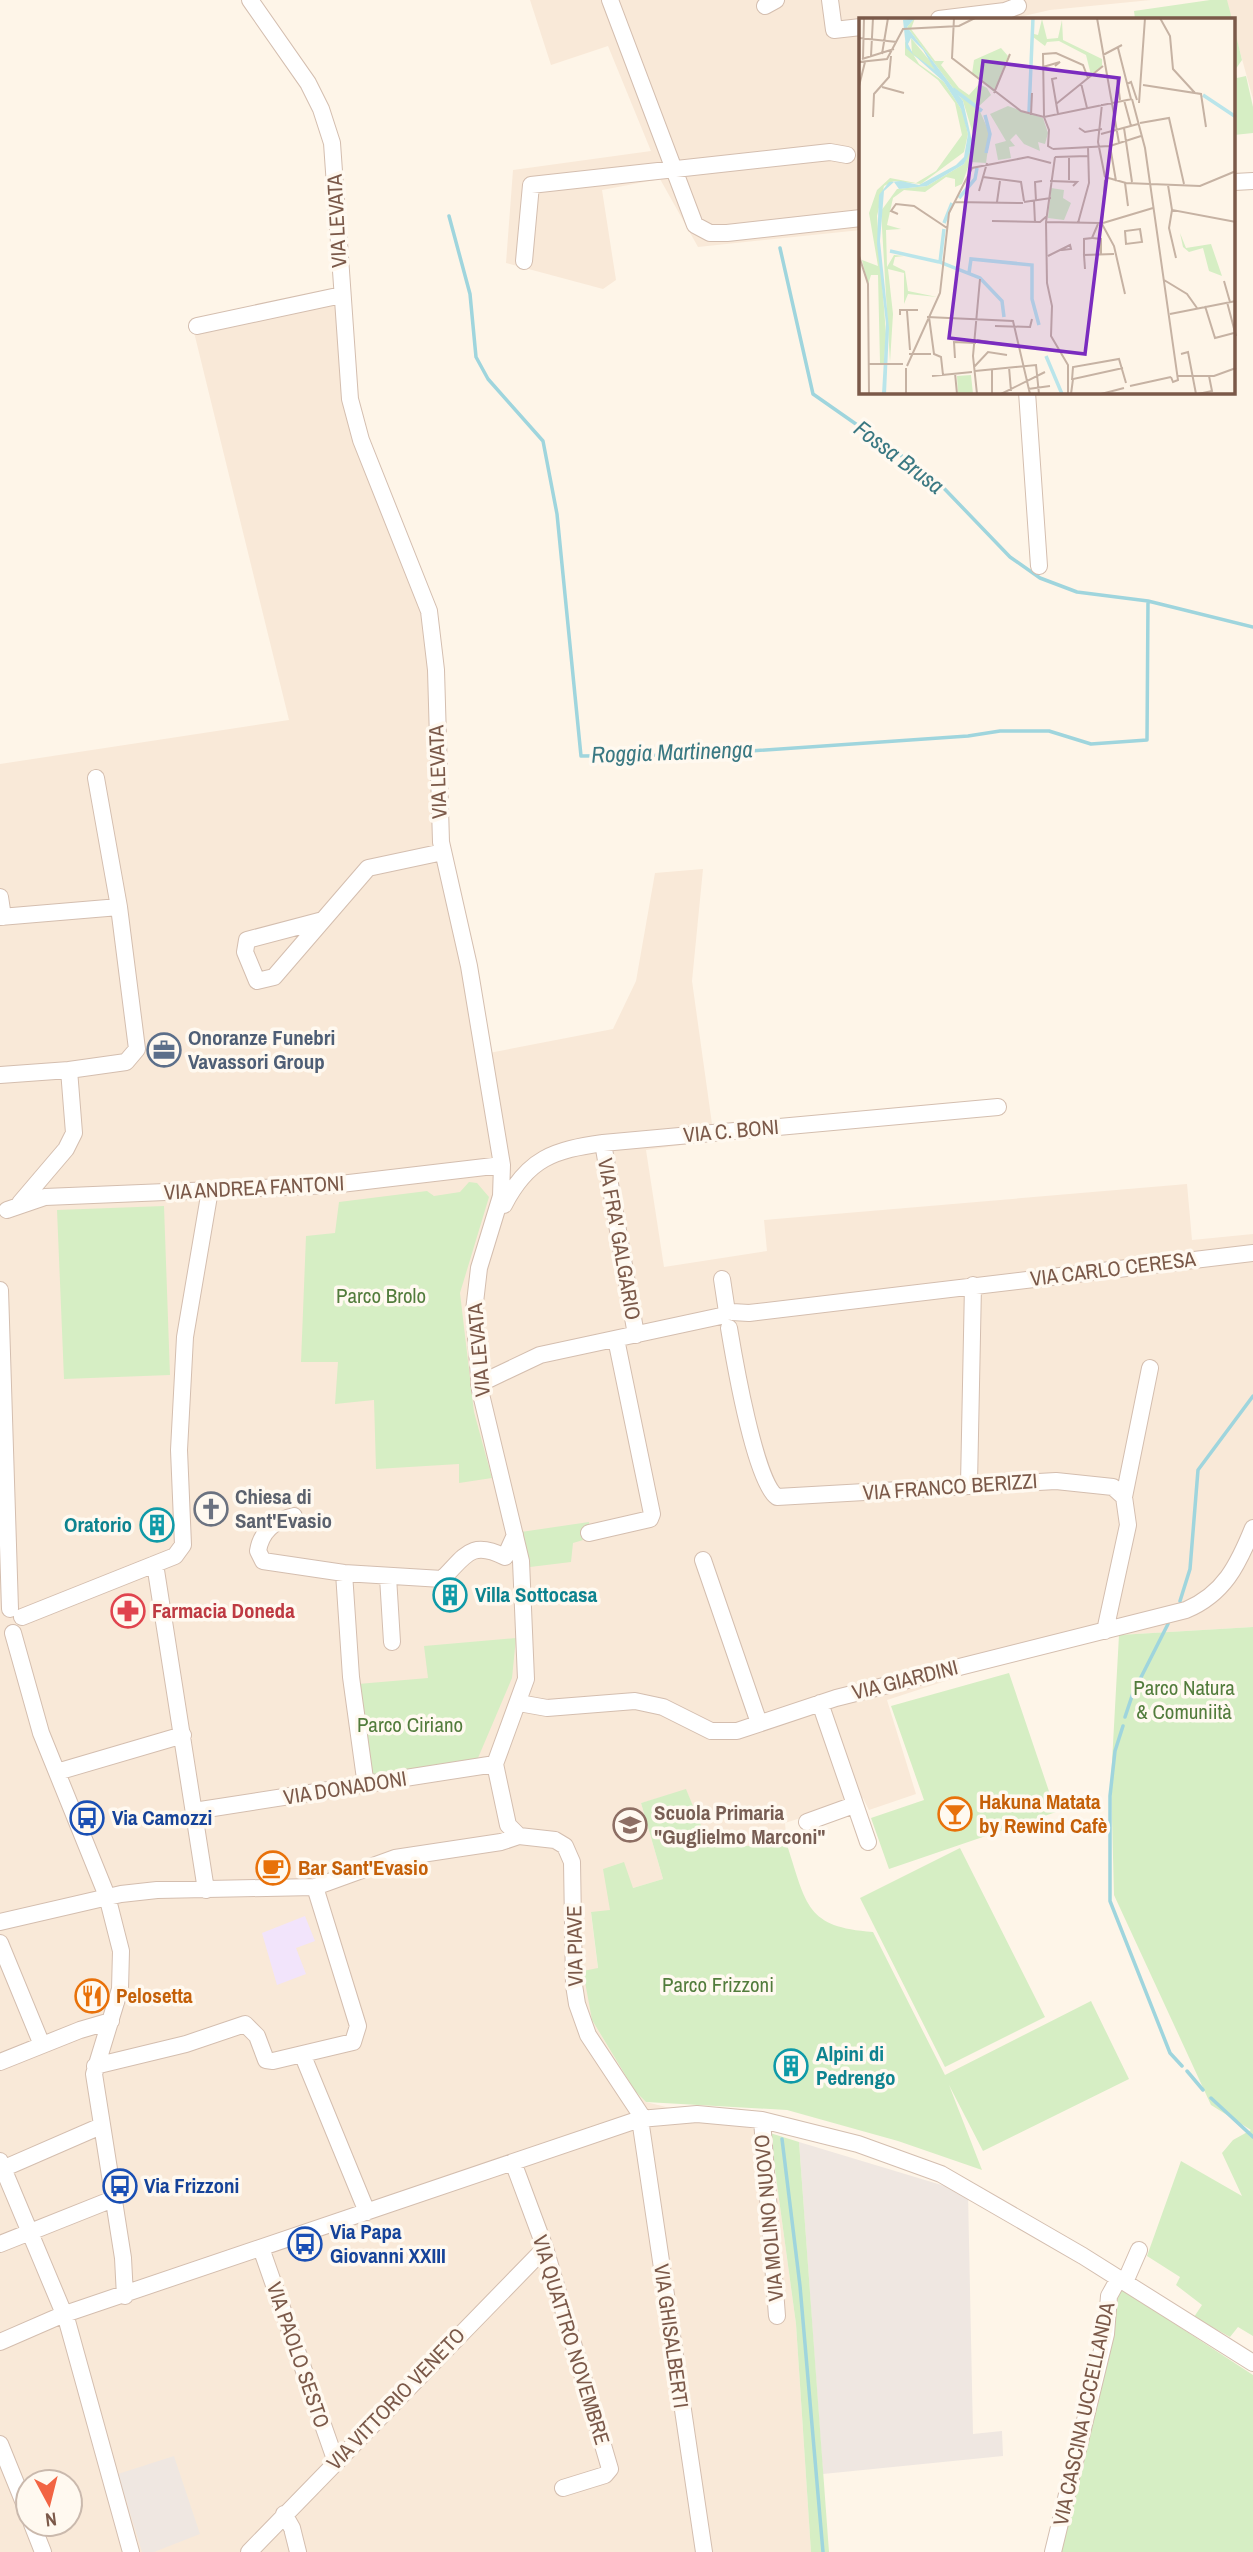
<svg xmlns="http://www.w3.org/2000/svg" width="1253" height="2552" font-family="'Archivo Narrow',sans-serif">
<rect width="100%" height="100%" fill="#fef5e8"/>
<path fill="#f9e9d8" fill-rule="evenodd" d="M 530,0 L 1151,0 L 1050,10 L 1010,19 L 861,19 L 861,230 L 698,247 L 660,179 L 602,190 L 616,280 L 603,289 L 506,263 L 513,170 L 651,151 L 608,46 L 551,65 Z
M 1222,0 L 1253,0 L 1253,99 L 1234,30 L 1234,19 L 1231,19 Z
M 347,291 L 352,373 L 365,437 L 434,602 L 443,654 L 446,829 L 489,1053 L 613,1029 L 636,981 L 655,873 L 703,869 L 692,981 L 712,1124 L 710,1141 L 646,1150 L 664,1267 L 767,1251 L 764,1220 L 1187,1184 L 1192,1240 L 1253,1234 L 1253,1627 L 1119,1635 L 1007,1661 L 887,1700 L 916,1794 L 869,1810 L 863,1798 L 785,1823 L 787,1845 L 710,1847 L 686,1790 L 641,1803 L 663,1879 L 633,1888 L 610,1911 L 591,1913 L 598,1969 L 592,2020 L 635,2091 L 646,2102 L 770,2133 L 796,2324 L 811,2552 L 0,2552 L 0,764 L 289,720 L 191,320 ZM 28,2482 L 70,2482 L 70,2524 L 28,2524 Z"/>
<path fill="#efe7e1" d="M 799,2142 L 968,2193 L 973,2434 L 1002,2431 L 1003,2456 L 823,2474 Z
M 174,2456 L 200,2534 L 154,2552 L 142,2552 L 118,2474 Z"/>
<path fill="#f2e4fb" d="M 305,1916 L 315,1941 L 296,1948 L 306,1974 L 277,1985 L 262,1933 Z"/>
<path fill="#d6eec4" d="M 1210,0 L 1227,0 L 1232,19 L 1135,19 L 1134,11 Z
M 1234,27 L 1242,60 L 1235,70 L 1237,78 L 1246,76 L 1253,107 L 1253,133 L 1234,135 Z
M 469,1182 L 477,1183 L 489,1197 L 460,1293 L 474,1412 L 492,1478 L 459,1483 L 459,1464 L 376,1469 L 374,1400 L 335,1404 L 338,1362 L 301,1362 L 306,1236 L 335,1233 L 339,1202 L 427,1191 L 434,1196 L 460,1192 Z
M 164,1206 L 170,1375 L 64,1379 L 57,1210 Z
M 589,1522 L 590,1538 L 573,1543 L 571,1562 L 530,1567 L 521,1532 Z
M 1253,1627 L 1253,2336 L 1238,2327 L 1230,2337 L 1194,2317 L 1202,2305 L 1176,2285 L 1180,2277 L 1147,2256 L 1181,2161 L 1242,2196 L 1222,2153 L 1233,2140 L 1251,2130 L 1211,2105 L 1114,1895 L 1111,1780 L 1119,1635 Z
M 516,1638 L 512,1678 L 478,1758 L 370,1777 L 358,1684 L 428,1678 L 424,1646 Z
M 1009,1673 L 1056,1812 L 889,1869 L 871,1818 L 924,1800 L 891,1706 Z
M 686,1789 L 710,1847 L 787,1845 C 807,1906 806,1927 873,1932 L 945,2075 L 1091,2001 L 1129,2079 L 983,2151 L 949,2085 L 982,2170 L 898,2141 L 787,2110 L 646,2102 L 635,2091 L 592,2020 L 583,1971 L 598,1968 L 591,1912 L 610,1910 L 603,1869 L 624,1862 L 633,1888 L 663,1879 L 641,1803 Z
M 960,1848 L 1045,2017 L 945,2067 L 860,1898 Z
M 770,2133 L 799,2142 L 829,2552 L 811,2552 L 796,2324 Z
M 1120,2288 L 1253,2375 L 1253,2552 L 1051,2552 L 1107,2354 Z"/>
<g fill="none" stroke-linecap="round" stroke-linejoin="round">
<path stroke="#9fd5dd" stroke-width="3.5" d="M 449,216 L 470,294 L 476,357 L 488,379 L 543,441 L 557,514 L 581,756 L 693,755 L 968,736 L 1000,731 L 1049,731 L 1091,744 L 1147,740 L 1148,601
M 780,248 L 813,394 L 936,480 L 1010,557 L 1040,578 L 1077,592 L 1148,601 L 1253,627
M 1180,1601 L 1190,1569 L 1198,1470 L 1253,1396
M 1125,1717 L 1133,1693 L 1168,1624
M 1123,1726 L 1115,1751 L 1110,1796 L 1110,1901 L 1170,2053 L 1182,2066
M 1187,2071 L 1203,2090
M 1211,2098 L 1253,2137
M 782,2139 L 800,2286 L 823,2552"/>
<defs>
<path id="minor" d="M 250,0 L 308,83 L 321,109 L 332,143 L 350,399 L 361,440 L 429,611 L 436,670 L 441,842 L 469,966 L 502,1165 L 501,1196 L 479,1268 L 474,1311 L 480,1390 L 521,1561 L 526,1679 L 495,1764
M 610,0 L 695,225 L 710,233 L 727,233 L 861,218
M 830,0 L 834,30 L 861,27
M 765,6 L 776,0
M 939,19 L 1005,11 L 1018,6
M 1234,182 L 1253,181
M 524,261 L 531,185 L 830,152 L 847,155
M 197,326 L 342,295
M 1027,392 L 1039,566
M 0,897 L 3,917
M 0,917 L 119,907 L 96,778
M 323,920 L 247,940 L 245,952 L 257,981 L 274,977 L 368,868 L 443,852
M 69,1070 L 126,1062 L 137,1049 L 119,907
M 0,1075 L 69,1070 L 74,1133 L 66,1149 L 20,1203
M 603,1143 L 636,1335
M 504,1205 C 528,1158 554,1150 603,1143 L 998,1107
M 7,1210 L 45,1197 L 332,1185 L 502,1165
M 722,1279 L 727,1312
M 0,1290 L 10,1609
M 732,1312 L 749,1313 L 1253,1253
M 729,1328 C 734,1358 755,1482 777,1497 L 1056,1481 L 1113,1487 L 1124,1497 L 1128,1525 L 1105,1631
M 479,1384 L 540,1355 L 721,1316
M 969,1484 L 973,1285
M 1124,1497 L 1150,1368
M 294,1516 C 275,1520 261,1532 258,1551 L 263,1561 L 344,1573 L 442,1579 C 465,1557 470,1539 505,1557 L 515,1535
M 589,1533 L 650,1519 L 652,1514 L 616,1339
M 703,1560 L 759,1723
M 155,1564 L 206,1890
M 344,1573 L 351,1677 L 366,1786
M 388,1577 L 392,1642
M 22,1617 L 175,1556 L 183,1545 L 179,1450 L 185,1337 L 210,1190
M 13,1633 L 41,1733 L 107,1896 L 121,1951 L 120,1989 L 94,2074 L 123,2258 L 125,2296
M 519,1703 L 547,1708 L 635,1701 L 663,1707 L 711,1731 L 737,1731 L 836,1698 L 1186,1610 C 1224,1594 1238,1565 1253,1528
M 820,1703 L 868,1842
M 495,1764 L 508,1825 L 519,1836
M 57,1772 L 183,1735
M 194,1811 L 495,1764
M 807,1822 L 854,1805
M 0,1922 L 121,1894 L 157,1890 L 315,1887 L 395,1858 L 501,1842 L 519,1836 L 555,1840 L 565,1846 L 572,1862 L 574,1985 L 577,2004 L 588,2035 L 643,2118
M 0,1943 L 42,2045
M 303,2056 L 367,2212
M 0,2062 L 80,2030 L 111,2021
M 95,2066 L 186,2044 L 245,2024 L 257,2036 L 266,2060 L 273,2061 L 353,2042 L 358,2026 L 315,1887
M 640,2119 L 704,2552
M 762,2120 L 777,2316
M 0,2161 L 67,2321 L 131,2552
M 513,2162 L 545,2248 L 610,2469 L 605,2475 L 563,2488
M 0,2170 L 101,2126
M 0,2244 L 113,2199
M 261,2248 L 336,2462
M 1125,2282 L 1139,2250
M 0,2342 L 62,2315 L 640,2119 L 697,2114 L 762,2120 L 858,2144 L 941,2174 L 1083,2256 L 1253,2363
M 0,2444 L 28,2513
M 284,2514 L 292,2528 L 298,2552
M 32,2524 L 43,2552
M 249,2552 L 545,2248
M 1053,2552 L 1106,2334 L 1109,2296 L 1119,2278"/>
</defs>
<use href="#minor" stroke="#d4beaf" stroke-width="18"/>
<use href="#minor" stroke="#fff" stroke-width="16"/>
</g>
<defs>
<symbol id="office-ring" viewBox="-11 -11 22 22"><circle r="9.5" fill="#fff9f0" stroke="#5c6f8a" stroke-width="1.5"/><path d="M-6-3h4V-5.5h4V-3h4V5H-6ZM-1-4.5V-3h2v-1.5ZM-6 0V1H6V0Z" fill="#5c6f8a"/></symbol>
<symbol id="church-ring" viewBox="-11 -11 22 22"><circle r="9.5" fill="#fff9f0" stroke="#6b7280" stroke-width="1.5"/><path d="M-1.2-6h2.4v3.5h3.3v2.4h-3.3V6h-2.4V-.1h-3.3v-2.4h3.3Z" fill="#6b7280"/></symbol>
<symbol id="building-ring" viewBox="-11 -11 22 22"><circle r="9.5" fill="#fff9f0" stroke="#0f9aa8" stroke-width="1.5"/><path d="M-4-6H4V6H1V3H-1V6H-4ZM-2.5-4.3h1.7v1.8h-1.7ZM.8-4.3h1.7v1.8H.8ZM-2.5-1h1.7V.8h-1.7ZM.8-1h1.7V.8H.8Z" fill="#0f9aa8"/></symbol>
<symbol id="pharmacy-ring" viewBox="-11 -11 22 22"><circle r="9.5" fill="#fff9f0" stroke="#e0444e" stroke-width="1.5"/><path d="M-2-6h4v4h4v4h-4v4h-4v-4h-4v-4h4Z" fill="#e0444e"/></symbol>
<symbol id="bar-ring" viewBox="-11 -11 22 22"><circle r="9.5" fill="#fff9f0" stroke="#e8710a" stroke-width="1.5"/><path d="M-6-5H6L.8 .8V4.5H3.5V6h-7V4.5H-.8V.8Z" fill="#e8710a"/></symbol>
<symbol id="bus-ring" viewBox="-11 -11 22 22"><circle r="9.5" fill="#fff9f0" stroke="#1a4fb4" stroke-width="1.5"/><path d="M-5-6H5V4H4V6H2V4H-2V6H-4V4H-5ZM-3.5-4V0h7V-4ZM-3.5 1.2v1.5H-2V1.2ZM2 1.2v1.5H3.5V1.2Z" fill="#1a4fb4"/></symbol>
<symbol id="school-ring" viewBox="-11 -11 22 22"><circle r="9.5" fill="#fff9f0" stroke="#8d6e63" stroke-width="1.5"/><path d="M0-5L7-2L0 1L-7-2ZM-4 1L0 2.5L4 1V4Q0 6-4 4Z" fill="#8d6e63"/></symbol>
<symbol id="cafe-ring" viewBox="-11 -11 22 22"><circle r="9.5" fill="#fff9f0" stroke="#e8710a" stroke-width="1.5"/><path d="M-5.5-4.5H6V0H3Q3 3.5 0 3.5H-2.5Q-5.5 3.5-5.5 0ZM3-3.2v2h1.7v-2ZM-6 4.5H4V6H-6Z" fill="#e8710a"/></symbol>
<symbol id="restaurant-ring" viewBox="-11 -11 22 22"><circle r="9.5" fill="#fff9f0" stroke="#e8710a" stroke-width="1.5"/><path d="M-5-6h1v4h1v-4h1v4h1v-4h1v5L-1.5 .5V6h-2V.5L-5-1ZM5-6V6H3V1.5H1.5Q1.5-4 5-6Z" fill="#e8710a"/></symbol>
</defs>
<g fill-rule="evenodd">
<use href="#office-ring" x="145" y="1031" width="38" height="38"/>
<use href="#church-ring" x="192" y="1490" width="38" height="38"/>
<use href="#building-ring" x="138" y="1506" width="38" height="38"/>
<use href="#building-ring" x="431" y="1576" width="38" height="38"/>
<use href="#pharmacy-ring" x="109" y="1592" width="38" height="38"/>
<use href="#bar-ring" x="936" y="1795" width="38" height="38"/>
<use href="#bus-ring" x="68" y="1799" width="38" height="38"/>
<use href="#school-ring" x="611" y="1806" width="38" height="38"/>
<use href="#cafe-ring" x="254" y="1849" width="38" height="38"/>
<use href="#restaurant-ring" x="73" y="1977" width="38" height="38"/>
<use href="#building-ring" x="772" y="2047" width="38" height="38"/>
<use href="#bus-ring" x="101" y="2167" width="38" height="38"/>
<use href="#bus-ring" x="286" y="2225" width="38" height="38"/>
</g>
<g text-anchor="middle" stroke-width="7" stroke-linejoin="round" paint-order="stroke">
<g font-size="21" fill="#7b5949" stroke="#fff9f0">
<text transform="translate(337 221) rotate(-93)" y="7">VIA LEVATA</text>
<text transform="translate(438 772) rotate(-92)" y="7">VIA LEVATA</text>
<text transform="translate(731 1131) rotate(-5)" y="7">VIA C. BONI</text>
<text transform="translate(254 1188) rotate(-3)" y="7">VIA ANDREA FANTONI</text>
<text transform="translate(619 1239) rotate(80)" y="7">VIA FRA' GALGARIO</text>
<text transform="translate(1113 1269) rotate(-7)" y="7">VIA CARLO CERESA</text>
<text transform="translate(479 1350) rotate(-95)" y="7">VIA LEVATA</text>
<text transform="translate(950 1487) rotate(-4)" y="7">VIA FRANCO BERIZZI</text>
<text transform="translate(905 1680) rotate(-14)" y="7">VIA GIARDINI</text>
<text transform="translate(345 1788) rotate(-9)" y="7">VIA DONADONI</text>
<text transform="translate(575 1946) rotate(-91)" y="7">VIA PIAVE</text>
<text transform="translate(769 2218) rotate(-95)" y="7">VIA MOLINO NUOVO</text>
<text transform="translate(671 2336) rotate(82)" y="7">VIA GHISALBERTI</text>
<text transform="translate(571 2340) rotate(73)" y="7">VIA QUATTRO NOVEMBRE</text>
<text transform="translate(298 2355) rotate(71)" y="7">VIA PAOLO SESTO</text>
<text transform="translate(396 2399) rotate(-46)" y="7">VIA VITTORIO VENETO</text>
<text transform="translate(1084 2414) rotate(-78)" y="7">VIA CASCINA UCCELLANDA</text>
</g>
<g font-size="21" font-weight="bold" fill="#4e5e75" stroke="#fff9f0" text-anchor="start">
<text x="188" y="1045">Onoranze Funebri<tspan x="188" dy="24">Vavassori Group</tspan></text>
</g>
<g font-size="21" fill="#527c3c" stroke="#fff9f0">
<text x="381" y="1303">Parco Brolo</text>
<text x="1184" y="1695">Parco Natura<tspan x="1184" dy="24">&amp; Comuniità</tspan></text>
<text x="410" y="1732">Parco Ciriano</text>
<text x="718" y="1992">Parco Frizzoni</text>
</g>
<g font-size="21" font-weight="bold" fill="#5b616d" stroke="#fff9f0" text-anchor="start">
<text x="235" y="1504">Chiesa di<tspan x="235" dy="24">Sant'Evasio</tspan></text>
</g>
<g font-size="21" font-weight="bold" fill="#0d838f" stroke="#fff9f0" text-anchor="start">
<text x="132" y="1532" text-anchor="end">Oratorio</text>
<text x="475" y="1602">Villa Sottocasa</text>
<text x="816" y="2061">Alpini di<tspan x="816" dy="24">Pedrengo</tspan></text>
</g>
<g font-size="21" font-weight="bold" fill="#be3a42" stroke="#fff9f0" text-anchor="start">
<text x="152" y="1618">Farmacia Doneda</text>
</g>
<g font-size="21" font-weight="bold" fill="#c56008" stroke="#fff9f0" text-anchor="start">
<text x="979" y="1809">Hakuna Matata<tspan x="979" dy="24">by Rewind Cafè</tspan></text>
<text x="298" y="1875">Bar Sant'Evasio</text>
<text x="116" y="2003">Pelosetta</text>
</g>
<g font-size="21" font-weight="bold" fill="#785e54" stroke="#fff9f0" text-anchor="start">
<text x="654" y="1820">Scuola Primaria<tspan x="654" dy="24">"Guglielmo Marconi"</tspan></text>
</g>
<g font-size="21" font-weight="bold" fill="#164399" stroke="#fff9f0" text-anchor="start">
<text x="112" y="1825">Via Camozzi</text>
<text x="144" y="2193">Via Frizzoni</text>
<text x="330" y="2239">Via Papa<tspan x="330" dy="24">Giovanni XXIII</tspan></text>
</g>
<g font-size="23" font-style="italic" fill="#3a7882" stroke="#fff9f0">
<text transform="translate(899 457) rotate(37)" y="8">Fossa Brusa</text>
<text transform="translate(672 752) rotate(-2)" y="8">Roggia Martinenga</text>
</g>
</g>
<g transform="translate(859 18)">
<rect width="376" height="376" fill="#fef5e8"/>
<path d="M 56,0 L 52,11 L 76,43 L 85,43 L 82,47 L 100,70 L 110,77 L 120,66 L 128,70 L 132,77 L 119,89 L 131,116 L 127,145 L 111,144 L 103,166 L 96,169 L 96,161 L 87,159 L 66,174 L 45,172 L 34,180 L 28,207 L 42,211 L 27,212 L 28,249 L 35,237 L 45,238 L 36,239 L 34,247 L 46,253 L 49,273 L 78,279 L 49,276 L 45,286 L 45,255 L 29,251 L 34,296 L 31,344 L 22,193 L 38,171 L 68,168 L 105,146 L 114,116 L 104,83 L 48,9 ZM 173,0 L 175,16 L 179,17 L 183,1 L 188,21 L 199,20 L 203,2 L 204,22 L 243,41 L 243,48 L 232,57 L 227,37 L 200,23 L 188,24 L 186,28 L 174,19 L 171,95 ZM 52,20 L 76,49 L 77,53 L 53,36 ZM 46,23 L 60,46 L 85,64 L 104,94 L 109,116 L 105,134 L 62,166 L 35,163 L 25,168 L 18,198 L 27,316 L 25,345 L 21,345 L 19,257 L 12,257 L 9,267 L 3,242 L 19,248 L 10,195 L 18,172 L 31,160 L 57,165 L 77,153 L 103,117 L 96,85 L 79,62 L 46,37 ZM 142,30 L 149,38 L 135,74 L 113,56 L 115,42 ZM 149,88 L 184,100 L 189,115 L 186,126 L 179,124 L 181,133 L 165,126 L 157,116 L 151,122 L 156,128 L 150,129 L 152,140 L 139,142 L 136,126 L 147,123 L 131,96 ZM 192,170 L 205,172 L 204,180 L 212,185 L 205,202 L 189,200 ZM 321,215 L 327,230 L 352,226 L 363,258 L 350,253 L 344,230 L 330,234 L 324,229 ZM 112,357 L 114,376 L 99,376 L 98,358 Z" fill="#d6eec4"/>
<path d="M 56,0 L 48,9 L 104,83 L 114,128 L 105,146 L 68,168 L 40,171 L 35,164 L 25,173 L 21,223 L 30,310 L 27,376 L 23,376 L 27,306 L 18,226 L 20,177 L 30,164 L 42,163 L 60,167 L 97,147 L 105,139 L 109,116 L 102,91 L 85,64 L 47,30 L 44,2 ZM 52,20 L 64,32 L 76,52 L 54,36 L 49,26 Z" fill="#bae5ea" fill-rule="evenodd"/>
<path fill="none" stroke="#bae5ea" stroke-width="3.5" d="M 94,71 L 123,93M 344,77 L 377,99M 170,94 L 174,0M 126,97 L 131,116 L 127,135M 100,180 L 116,161 L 118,150M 85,205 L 93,185M 85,211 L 81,244 L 121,260 L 143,283 L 145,299M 31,233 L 80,244M 110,255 L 112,241 L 173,247 L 173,281 L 180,307M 187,338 L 203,376"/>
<path fill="none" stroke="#c6b2a3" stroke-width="2" d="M 95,0 L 93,40 L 162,93 L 185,99 L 273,81M 238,0 L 260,125M 301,0 L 311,18 L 314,51 L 336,75M 0,20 L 38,24M 259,30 L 272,81M 23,36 L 29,0M 244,37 L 263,27M 12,38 L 14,0M 3,41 L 35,31M 4,41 L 5,0M 0,44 L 28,41 L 44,11 L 100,8 L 116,0M 184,49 L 201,44 L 196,48M 258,59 L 261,82M 198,60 L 193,61 L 199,96M 222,65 L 228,90M 268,66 L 272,64 L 278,82M 284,67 L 342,76 L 347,109M 0,68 L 6,44M 23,69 L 45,75M 135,75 L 151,36M 273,81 L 286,130 L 319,362 L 314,364 L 312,359M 265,82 L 272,108M 280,85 L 286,0M 197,86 L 244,48M 243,86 L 239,124 L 246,159M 172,97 L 173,75M 185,98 L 184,36 L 197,35 L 224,47 L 229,60M 14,99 L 15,76 L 30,59 L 32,38M 185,99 L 190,112 L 189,128 L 194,131M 281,105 L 310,100 L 325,166M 220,110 L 226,114 L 243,111M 265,110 L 273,164M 242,116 L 279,106M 251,128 L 257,163M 194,131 L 251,128 L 282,118M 196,139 L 187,204 L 188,265 L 193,288 L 192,318 L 209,347 L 209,376M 196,139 L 229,138M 124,159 L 162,164 L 165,183M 246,159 L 267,165 L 341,168 L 377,153M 210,162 L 210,138M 191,163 L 218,164 L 214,168M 266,165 L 269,188M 309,167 L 313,192 L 377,204M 120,173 L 128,145M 175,183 L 176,205M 177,183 L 176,164 L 183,163M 95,184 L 164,185M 138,184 L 141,163M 165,184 L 192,180M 313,192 L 310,210 L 317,240M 39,196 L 32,193 L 37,186 L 55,188 L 88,210M 133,203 L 181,204 L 188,198M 187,204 L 241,205M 243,204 L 246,162M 219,205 L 230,165 L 229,129M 244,205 L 294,190M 239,206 L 233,220 L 242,221 L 242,237M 243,206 L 255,228 L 266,276M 281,211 L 283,224 L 267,226 L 266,213 ZM 225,236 L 225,221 L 233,220M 0,238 L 9,266 L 10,376M 189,238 L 211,227 L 212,231 L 203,232M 226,251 L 225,237 L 255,236M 305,262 L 328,276 L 338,290M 365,263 L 371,284M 368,284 L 377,318M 346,288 L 356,320 L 375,315M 48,293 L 51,332M 311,296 L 377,283M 41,297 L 41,292 L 59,292M 68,299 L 154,303 L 171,376M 70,299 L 75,336 L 82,339 L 84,357M 136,308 L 171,309 L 173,301M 118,322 L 143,326M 50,336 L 72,336M 322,336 L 329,334 L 337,376M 96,340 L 95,324 L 117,325M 9,346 L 44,346M 48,348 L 81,275 L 90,195 L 113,150 L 169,139 L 192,145M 115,349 L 129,334 L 148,337M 150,349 L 152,373M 133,352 L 133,376M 116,353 L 177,347 L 180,376M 96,355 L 98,376M 73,358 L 113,354M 319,358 L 355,358 L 377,350M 213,362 L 214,349 L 260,341 L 267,365M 271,368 L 312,359M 169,371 L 191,368M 47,376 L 47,350M 118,376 L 114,338 L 121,261M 142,376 L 186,354M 212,376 L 214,361 L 264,350M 242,376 L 265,370M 339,376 L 353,373 L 350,358"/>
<path fill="#7b2cbf" fill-opacity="0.15" stroke="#7b2cbf" stroke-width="3.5" d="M 124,43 L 260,60 L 226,336 L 90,320 Z"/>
<rect width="376" height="376" fill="none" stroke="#7b5949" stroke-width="3.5"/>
</g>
<g transform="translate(49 2503) rotate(173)"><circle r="33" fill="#fff9f0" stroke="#cab9ad" stroke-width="2"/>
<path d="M0-5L12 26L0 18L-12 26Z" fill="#f26443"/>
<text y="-10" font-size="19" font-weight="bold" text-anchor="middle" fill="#7b5949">N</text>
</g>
</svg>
